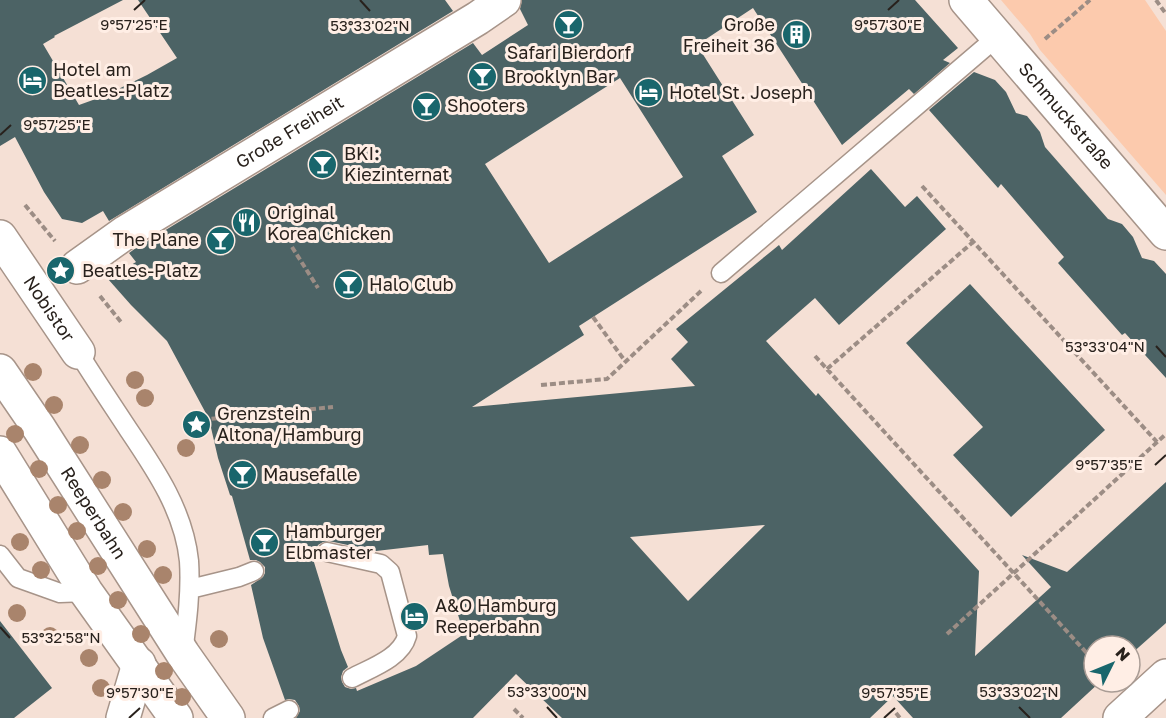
<svg xmlns="http://www.w3.org/2000/svg" width="1166" height="718" font-family="'Golos Text',sans-serif">
<rect width="100%" height="100%" fill="#f5e0d5"/>
<path fill="#fccaad" d="M 1001,0 L 1145,0 L 1166,31 L 1166,195 L 1040,50 L 1030,34 Z"/>
<path fill="#4c6365" fill-rule="evenodd" d="M 0,0 L 123,0 L 54,36 L 55,37 L 43,44 L 79,105 L 104,96 L 147,75 L 177,58 L 138,0 L 445,0 L 453,11 L 109,221 L 103,211 L 82,223 L 62,219 L 44,192 L 15,137 L 0,146 Z
M 522,0 L 915,0 L 958,48 L 943,60 L 950,63 L 914,94 L 909,89 L 842,145 L 753,8 L 697,45 L 754,135 L 722,156 L 757,212 L 579,326 L 584,335 L 472,407 L 695,386 L 671,359 L 688,342 L 676,329 L 779,245 L 782,250 L 871,169 L 905,207 L 917,196 L 946,229 L 839,325 L 815,298 L 766,341 L 816,396 L 818,393 L 979,571 L 975,656 L 1051,587 L 1022,555 L 1067,572 L 1166,482 L 1166,623 L 1130,655 L 1130,646 L 1094,646 L 1094,682 L 1100,682 L 1061,718 L 913,718 L 893,696 L 870,718 L 562,718 L 516,674 L 473,718 L 296,718 L 300,711 L 299,706 L 295,700 L 289,699 L 285,700 L 263,638 L 251,585 L 263,577 L 265,573 L 265,567 L 260,562 L 256,560 L 250,560 L 232,496 L 230,495 L 218,458 L 209,419 L 167,341 L 131,305 L 108,279 L 136,262 L 129,253 L 136,248 L 473,43 L 482,55 L 528,25 L 520,9 ZM 620,78 L 683,177 L 549,263 L 485,164 ZM 765,525 L 688,601 L 630,537 ZM 329,541 L 376,551 L 428,545 L 429,555 L 443,554 L 449,586 L 464,634 L 416,666 L 357,691 L 356,688 L 351,689 L 345,687 L 342,682 L 341,677 L 343,671 L 348,667 L 341,650 L 313,559 L 318,558 L 316,550 L 318,545 L 323,542 Z
M 974,72 L 995,80 L 1006,92 L 1016,113 L 1027,116 L 1040,132 L 1045,147 L 1108,219 L 1122,224 L 1133,237 L 1142,258 L 1154,261 L 1166,274 L 1166,378 L 1125,333 L 1122,335 L 1058,263 L 1064,257 L 1001,184 L 998,188 L 929,110 Z
M 970,284 L 1105,430 L 1011,517 L 953,455 L 983,427 L 906,343 Z
M 0,621 L 52,688 L 14,718 L 0,718 Z"/>
<g fill="none" stroke-linecap="round" stroke-linejoin="round">
<defs>
<path id="lane" d="M 721,273 L 997,37
M 78,352 C 94,378 111,403 128,429 C 155,469 184,511 189,561 C 191,592 187,622 183,653
M 327,552 L 381,564 L 390,572 L 407,636 C 401,658 371,668 352,678
M 0,555 L 18,578 L 60,593 L 86,592
M 190,589 L 239,577 L 254,571
M 273,718 L 289,710"/>
<g id="street">
<path id="s1" d="M 966,0 L 1166,233"/>
<path id="s2" d="M 0,237 L 78,352"/>
<path id="s3" d="M 77,267 L 126,232 L 478,18 L 504,0"/>
<path d="M 123,718 L 139,664"/>
<path d="M 1120,718 L 1166,676"/>
</g>
<g id="secondary">
<path id="s4" d="M 0,371 L 39,428 L 183,654 L 228,718"/>
<path d="M 0,453 L 86,592 L 176,718"/>
</g>
</defs>
<use href="#lane" stroke="#a79489" stroke-width="21"/>
<use href="#street" stroke="#a79489" stroke-width="36"/>
<use href="#secondary" stroke="#a79489" stroke-width="36"/>
<path stroke="#9c8d85" stroke-width="4" stroke-dasharray="6 3" stroke-linecap="butt" d="M 1156,0 L 1166,14
M 1045,39 L 1090,0
M 922,186 L 1157,442
M 25,205 L 55,241
M 292,247 L 318,288
M 100,296 L 121,322
M 593,317 L 625,361
M 815,356 L 1094,661
M 827,369 L 973,242
M 541,385 L 607,379 L 701,291
M 185,424 L 210,419 L 333,407
M 947,634 L 1166,434
M 514,709 L 523,718
M 896,713 L 900,718"/>
<use href="#lane" stroke="#fff" stroke-width="18"/>
<use href="#street" stroke="#fff" stroke-width="33"/>
<use href="#secondary" stroke="#fff" stroke-width="33"/>
</g>
<g fill="#a9846c">
<circle cx="33" cy="372" r="9"/>
<circle cx="135" cy="380" r="9"/>
<circle cx="145" cy="398" r="9"/>
<circle cx="54" cy="405" r="9"/>
<circle cx="15" cy="434" r="9"/>
<circle cx="80" cy="445" r="9"/>
<circle cx="186" cy="448" r="9"/>
<circle cx="39" cy="469" r="9"/>
<circle cx="102" cy="480" r="9"/>
<circle cx="58" cy="505" r="9"/>
<circle cx="123" cy="512" r="9"/>
<circle cx="77" cy="531" r="9"/>
<circle cx="20" cy="542" r="9"/>
<circle cx="147" cy="549" r="9"/>
<circle cx="98" cy="566" r="9"/>
<circle cx="41" cy="570" r="9"/>
<circle cx="163" cy="575" r="9"/>
<circle cx="118" cy="600" r="9"/>
<circle cx="17" cy="613" r="9"/>
<circle cx="141" cy="634" r="9"/>
<circle cx="50" cy="636" r="9"/>
<circle cx="219" cy="639" r="9"/>
<circle cx="89" cy="658" r="9"/>
<circle cx="164" cy="671" r="9"/>
<circle cx="101" cy="688" r="9"/>
<circle cx="182" cy="697" r="9"/>
</g>
<path fill="none" stroke="#28211c" stroke-width="2" d="M 360,0 L 370,11M 134,10 L 145,0M 888,10 L 899,0M 0,135 L 11,125M 1156,346 L 1166,357M 1155,465 L 1166,455M 0,627 L 10,638M 547,707 L 557,718M 1019,707 L 1030,718M 129,718 L 140,708M 884,718 L 895,708"/>
<defs>
<symbol id="bar-disc" viewBox="-11 -11 22 22"><circle r="9.5" fill="#19666c" stroke="#ffeee5"/><path d="M-6-5H6L.8 .8V4.5H3.5V6h-7V4.5H-.8V.8Z" fill="#fff"/></symbol>
<symbol id="building-disc" viewBox="-11 -11 22 22"><circle r="9.5" fill="#19666c" stroke="#ffeee5"/><path d="M-4-6H4V6H1V3H-1V6H-4ZM-2.5-4.3h1.7v1.8h-1.7ZM.8-4.3h1.7v1.8H.8ZM-2.5-1h1.7V.8h-1.7ZM.8-1h1.7V.8H.8Z" fill="#fff"/></symbol>
<symbol id="hotel-disc" viewBox="-11 -11 22 22"><circle r="9.5" fill="#19666c" stroke="#ffeee5"/><path d="M-6-4.5h1.5V1H6V5H4.5V3h-9V5H-6ZM-4 0a1.8 1.8 0 1 1 3.6 0ZM.5 0V-2.5h3Q6-2.5 6 0Z" fill="#fff"/></symbol>
<symbol id="restaurant-disc" viewBox="-11 -11 22 22"><circle r="9.5" fill="#19666c" stroke="#ffeee5"/><path d="M-5-6h1v4h1v-4h1v4h1v-4h1v5L-1.5 .5V6h-2V.5L-5-1ZM5-6V6H3V1.5H1.5Q1.5-4 5-6Z" fill="#fff"/></symbol>
<symbol id="sight-disc" viewBox="-11 -11 22 22"><circle r="9.5" fill="#19666c" stroke="#ffeee5"/><path d="M0-6L1.8-2.2L6-1.7L2.9 1.2L3.7 5.4L0 3.3L-3.7 5.4L-2.9 1.2L-6-1.7L-1.8-2.2Z" fill="#fff"/></symbol>
</defs>
<g fill-rule="evenodd">
<use href="#bar-disc" x="552" y="8" width="33" height="33"/>
<use href="#building-disc" x="780" y="18" width="33" height="33"/>
<use href="#bar-disc" x="466" y="60" width="33" height="33"/>
<use href="#hotel-disc" x="16" y="64" width="33" height="33"/>
<use href="#hotel-disc" x="632" y="76" width="33" height="33"/>
<use href="#bar-disc" x="410" y="90" width="33" height="33"/>
<use href="#bar-disc" x="306" y="148" width="33" height="33"/>
<use href="#restaurant-disc" x="230" y="206" width="33" height="33"/>
<use href="#bar-disc" x="204" y="224" width="33" height="33"/>
<use href="#sight-disc" x="44" y="254" width="33" height="33"/>
<use href="#bar-disc" x="332" y="268" width="33" height="33"/>
<use href="#sight-disc" x="180" y="408" width="33" height="33"/>
<use href="#bar-disc" x="226" y="458" width="33" height="33"/>
<use href="#bar-disc" x="248" y="526" width="33" height="33"/>
<use href="#hotel-disc" x="398" y="600" width="33" height="33"/>
</g>
<g text-anchor="middle" stroke-width="6" stroke-linejoin="round" paint-order="stroke">
<g font-size="18" fill="#28211c" stroke="#ffeee5" text-anchor="start">
<text x="775" y="31" text-anchor="end">Große<tspan x="775" dy="21">Freiheit 36</tspan></text>
<text x="569" y="59" text-anchor="middle">Safari Bierdorf</text>
<text x="53" y="76">Hotel am<tspan x="53" dy="21">Beatles-Platz</tspan></text>
<text x="504" y="83">Brooklyn Bar</text>
<text x="669" y="99">Hotel St. Joseph</text>
<text x="447" y="112">Shooters</text>
<text x="344" y="160">BKI:<tspan x="344" dy="21">Kiezinternat</tspan></text>
<text x="267" y="219">Original<tspan x="267" dy="21">Korea Chicken</tspan></text>
<text x="199" y="246" text-anchor="end">The Plane</text>
<text x="82" y="277">Beatles-Platz</text>
<text x="369" y="291">Halo Club</text>
<text x="217" y="420">Grenzstein<tspan x="217" dy="21">Altona/Hamburg</tspan></text>
<text x="263" y="481">Mausefalle</text>
<text x="285" y="538">Hamburger<tspan x="285" dy="21">Elbmaster</tspan></text>
<text x="435" y="612">A&amp;O Hamburg<tspan x="435" dy="21">Reeperbahn</tspan></text>
</g>
<g font-size="18" fill="#28211c" stroke="#ffeee5">
<text dy="6" stroke="none"><textPath href="#s1" startOffset="153">Schmuckstraße</textPath></text>
<text dy="6" stroke="none"><textPath href="#s3" startOffset="252">Große Freiheit</textPath></text>
<text dy="6" stroke="none"><textPath href="#s2" startOffset="87">Nobistor</textPath></text>
<text dy="6" stroke="none"><textPath href="#s4" startOffset="170">Reeperbahn</textPath></text>
</g>
</g>
<g font-size="15" text-anchor="middle" fill="#28211c" stroke="#ffeee5" stroke-width="6" stroke-linejoin="round" paint-order="stroke">
<text x="134" y="30">9°57'25"E</text>
<text x="888" y="30">9°57'30"E</text>
<text x="370" y="31">53°33'02"N</text>
<text x="57" y="130">9°57'25"E</text>
<text x="1105" y="352">53°33'04"N</text>
<text x="1109" y="470">9°57'35"E</text>
<text x="61" y="643">53°32'58"N</text>
<text x="547" y="697">53°33'00"N</text>
<text x="1019" y="697">53°33'02"N</text>
<text x="140" y="698">9°57'30"E</text>
<text x="895" y="698">9°57'35"E</text>
</g>
<g transform="translate(1112 664) rotate(47)"><circle r="28" fill="#ffeee5" stroke="#a99c95" stroke-width="1.5"/>
<path d="M0-4.5L10 22L0 15L-10 22Z" fill="#19666c"/>
<text y="-9" font-size="16" font-weight="bold" text-anchor="middle" fill="#28211c">N</text>
</g>
</svg>
